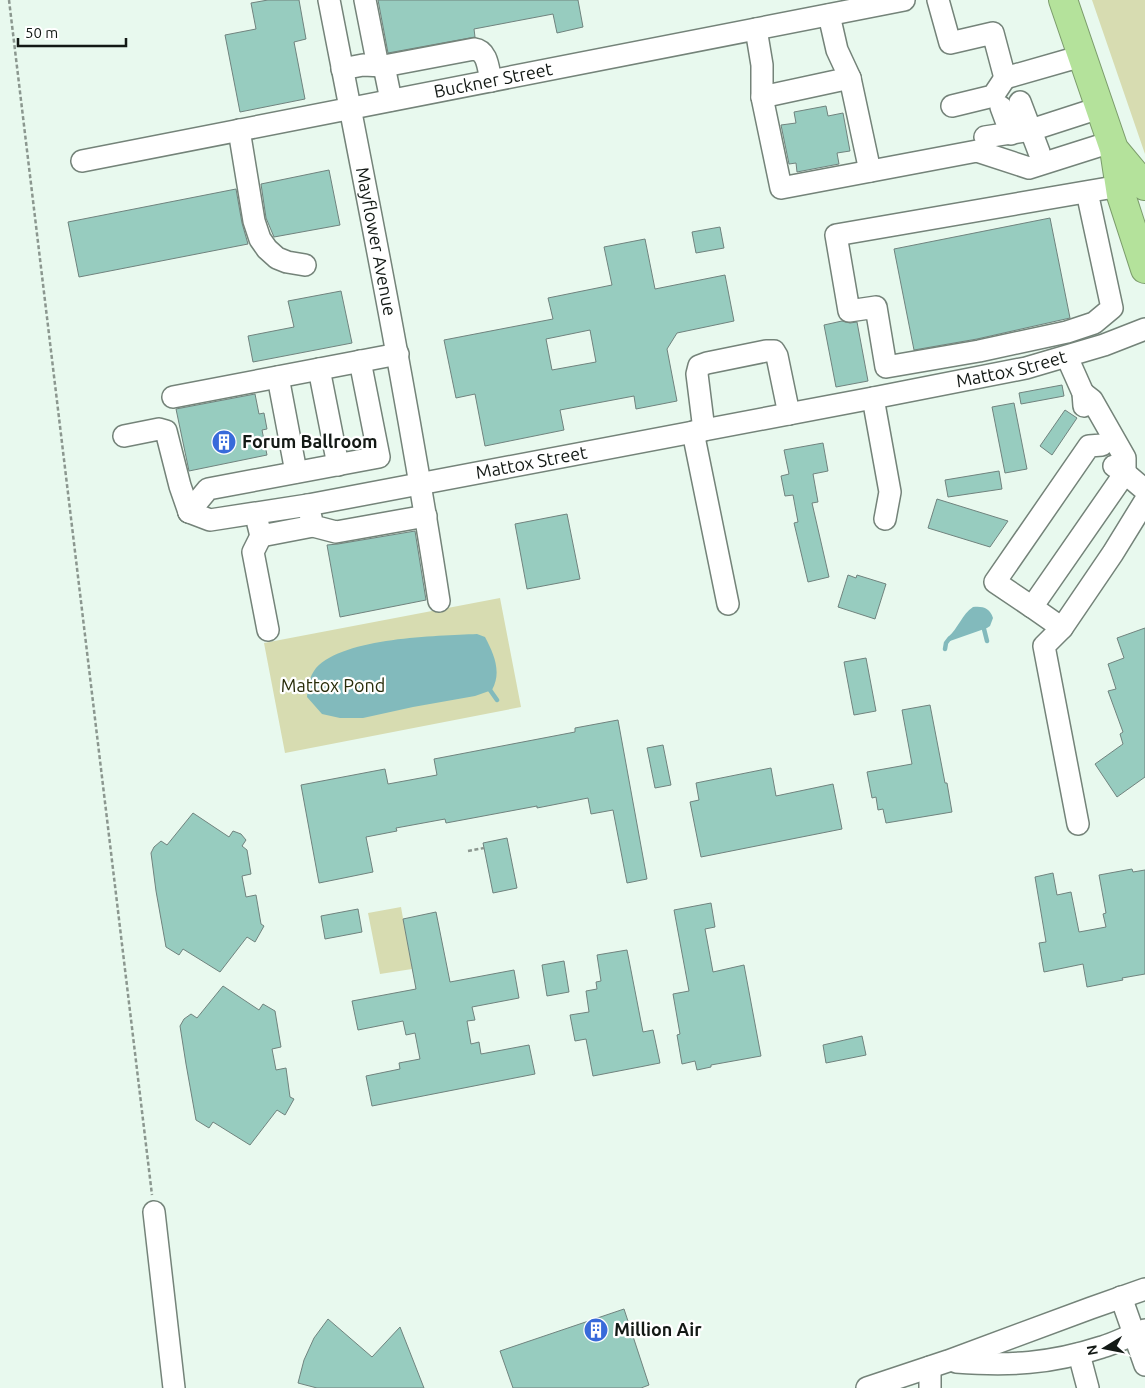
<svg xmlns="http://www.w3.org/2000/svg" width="1145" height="1388" font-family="Ubuntu,sans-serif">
<rect width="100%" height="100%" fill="#e8f9ee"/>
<path fill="#d7dcb1" d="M 1092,0 L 1145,0 L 1145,154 Z
M 500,598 L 521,707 L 285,753 L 264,643 Z
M 401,907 L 412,969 L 380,974 L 368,913 Z"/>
<path fill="#82babc" d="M 973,607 C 983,606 990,608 993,618 L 990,626 L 987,628 L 950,641 L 948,637 C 958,629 962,614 973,607 Z
M 477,634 L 485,637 C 494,654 502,672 492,690 L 475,696 L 413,707 L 363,718 L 340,718 L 322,714 L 307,697 C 308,686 309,677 316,668 C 345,637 436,636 477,634 Z"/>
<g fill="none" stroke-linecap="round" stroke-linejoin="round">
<path stroke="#82babc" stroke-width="4.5" d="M 984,629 L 987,641
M 945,649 L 946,643 L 949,639
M 490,690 L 497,700"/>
</g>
<path fill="#97ccbf" stroke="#70837e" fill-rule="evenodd" d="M 268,0 L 299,0 L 306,39 L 294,42 L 305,99 L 240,112 L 225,35 L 256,29 L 251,3 Z
M 378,0 L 578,0 L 583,27 L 557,33 L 553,14 L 474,29 L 475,37 L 388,53 Z
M 826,106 L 828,116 L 843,113 L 850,151 L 837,153 L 839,164 L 797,172 L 796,163 L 789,164 L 781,125 L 796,123 L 794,112 Z
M 329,170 L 340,225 L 274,237 L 266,218 L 261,184 Z
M 236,189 L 242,223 L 248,244 L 79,277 L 68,222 Z
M 1050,218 L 1070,318 L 977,339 L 914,350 L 894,249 Z
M 720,227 L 724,248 L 696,253 L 692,232 Z
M 645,239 L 655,289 L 725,275 L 734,321 L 677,333 L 667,349 L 677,401 L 636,409 L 634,396 L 560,410 L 564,430 L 485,446 L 475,394 L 456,398 L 444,340 L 553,319 L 548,298 L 612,285 L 604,247 ZM 590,330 L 596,362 L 552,370 L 546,339 Z
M 341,291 L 352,343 L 253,362 L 248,336 L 294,327 L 288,301 Z
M 842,321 L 850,323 L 857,322 L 868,381 L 836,387 L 824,325 Z
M 1062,385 L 1064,396 L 1021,404 L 1019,393 Z
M 255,394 L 259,414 L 264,413 L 267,429 L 262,430 L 267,455 L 189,471 L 176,409 Z
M 1014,403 L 1027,469 L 1005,473 L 992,407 Z
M 1065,410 L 1077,418 L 1052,455 L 1040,446 Z
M 823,443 L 828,471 L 813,474 L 818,502 L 812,503 L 829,577 L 808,582 L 794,523 L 798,522 L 793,495 L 785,496 L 781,476 L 789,474 L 784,450 Z
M 999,471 L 1002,489 L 948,497 L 945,480 Z
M 937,499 L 1008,521 L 990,547 L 928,528 Z
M 567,514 L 580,579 L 527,589 L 515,524 Z
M 415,531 L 426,600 L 340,617 L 327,545 L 338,544 Z
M 848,575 L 856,578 L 857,575 L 886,584 L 875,619 L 838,607 Z
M 1145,628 L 1145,777 L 1117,797 L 1095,764 L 1123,744 L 1120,734 L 1123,732 L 1108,691 L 1116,689 L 1108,664 L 1124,658 L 1117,638 Z
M 866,658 L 876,711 L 854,715 L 844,662 Z
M 930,705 L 945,783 L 947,783 L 952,812 L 886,823 L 883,809 L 878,810 L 876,797 L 872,798 L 867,772 L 912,764 L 902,710 Z
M 618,720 L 647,879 L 627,883 L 613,810 L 591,814 L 588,798 L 537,808 L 537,806 L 446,823 L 445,819 L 396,828 L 397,831 L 366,837 L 373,872 L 319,883 L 301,785 L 385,769 L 388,784 L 437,775 L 434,759 L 575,732 L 575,728 Z
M 663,745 L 671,785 L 655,788 L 647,748 Z
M 771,768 L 776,796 L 833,784 L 842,829 L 701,857 L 690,802 L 699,800 L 696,783 Z
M 193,813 L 229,837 L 233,831 L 241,834 L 246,840 L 242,846 L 247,850 L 251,874 L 242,876 L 246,897 L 256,895 L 261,924 L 264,926 L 255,942 L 247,937 L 220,972 L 183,949 L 179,955 L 166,947 L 156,891 L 151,853 L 154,847 L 161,841 L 167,845 Z
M 507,838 L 517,888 L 493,893 L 483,843 Z
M 1132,869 L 1133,872 L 1145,870 L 1145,974 L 1122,978 L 1123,980 L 1087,987 L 1083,964 L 1044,972 L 1039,943 L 1046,942 L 1035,877 L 1053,873 L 1057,895 L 1071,892 L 1079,932 L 1106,927 L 1103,914 L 1106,913 L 1099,875 Z
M 711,903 L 715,927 L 705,929 L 713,972 L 744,965 L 761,1056 L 711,1065 L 711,1067 L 697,1070 L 695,1061 L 682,1064 L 677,1035 L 680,1034 L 673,994 L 689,991 L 674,910 Z
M 358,909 L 362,932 L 325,939 L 321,916 Z
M 436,912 L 450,982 L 514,970 L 519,998 L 472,1007 L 475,1020 L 467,1021 L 471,1044 L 479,1042 L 481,1054 L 529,1045 L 535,1074 L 372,1106 L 366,1076 L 400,1069 L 399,1063 L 420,1059 L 415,1033 L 406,1035 L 403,1021 L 358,1030 L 352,1001 L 416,989 L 403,919 Z
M 627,950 L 643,1032 L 653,1030 L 660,1063 L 593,1076 L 586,1039 L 575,1041 L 570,1015 L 589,1012 L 586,991 L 597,989 L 596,982 L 601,981 L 597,955 Z
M 564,961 L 569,992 L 547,996 L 542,965 Z
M 223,986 L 259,1010 L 263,1004 L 275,1011 L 281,1047 L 272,1049 L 276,1070 L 286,1068 L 290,1097 L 294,1099 L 285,1115 L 277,1110 L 250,1145 L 213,1122 L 209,1128 L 196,1120 L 186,1064 L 180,1026 L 184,1019 L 191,1014 L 197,1018 Z
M 862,1036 L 866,1055 L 826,1063 L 823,1045 Z
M 624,1309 L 649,1385 L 641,1388 L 513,1388 L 500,1351 Z
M 328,1319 L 372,1357 L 400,1327 L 424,1388 L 317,1388 L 298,1383 L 304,1360 L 314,1338 Z"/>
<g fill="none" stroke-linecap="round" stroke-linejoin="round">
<defs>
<g id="minor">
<path id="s1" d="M 329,0 C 368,200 408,400 439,601"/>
<path d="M 365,0 L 378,66"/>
<path d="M 938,0 L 950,43 L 993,33 L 1005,78 L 1082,56"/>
<path d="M 829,15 L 837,50 L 850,78 L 870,171"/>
<path d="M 756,29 L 762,65 L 762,97 L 781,188 L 977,151 L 1029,168 L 1111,142"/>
<path d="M 384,66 L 391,100"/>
<path d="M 342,69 L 363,65 L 384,66 L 474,49 C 488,51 488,68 491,81"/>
<path d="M 762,97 L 850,78"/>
<path d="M 1020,102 L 1039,152"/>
<path d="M 952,106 L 993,96 L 1005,78"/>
<path d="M 1001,107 L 1011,134"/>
<path d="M 239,130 L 254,221 L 260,239 L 267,249 L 277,258 L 287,262 L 305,265"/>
<path d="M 985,137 L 1031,130 L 1099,108"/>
<path id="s2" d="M 82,161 L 904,0"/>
<path d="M 1087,192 L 1112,308 L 1094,323 L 1067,332 L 979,351 L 886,367 L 876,307 L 849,311 L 836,235 L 1120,186"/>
<path d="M 1067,357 L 1083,393 L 1084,406"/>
<path d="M 319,369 L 338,465"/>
<path d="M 278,377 L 296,472"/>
<path d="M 1083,393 L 1092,400 L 1125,458 L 1125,473 L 1032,607 L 995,582 L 1089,446 L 1102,445"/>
<path d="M 173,397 L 398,354"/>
<path d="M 873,398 L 890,492 L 885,519"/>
<path d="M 704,430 L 697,374 L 699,366 L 707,363 L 766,351 L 774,351 L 777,356 L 789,414"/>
<path d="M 693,432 L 728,604"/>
<path d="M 124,436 L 159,429 L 166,431 L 180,486 L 189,512"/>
<path d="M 1114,466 L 1125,473 L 1145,490"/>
<path d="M 308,505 L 313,526 L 336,532 L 426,516"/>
<path id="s3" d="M 189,512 L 210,520 L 308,505 L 873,398 L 1026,368 L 1104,345 L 1145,329"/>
<path d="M 189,512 L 208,489 L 379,457 L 360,361"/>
<path d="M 258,524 L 261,536 L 313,526"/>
<path d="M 261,536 L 253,552 L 268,630"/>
<path d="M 1032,607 L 1062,628 L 1044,646 L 1078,824"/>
<path d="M 1062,628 L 1113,553 L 1145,501"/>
<path d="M 154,1212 L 174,1388"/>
<path d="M 1121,1297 L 1145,1365"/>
<path d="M 1079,1354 L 1088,1388"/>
<path d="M 956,1362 C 1009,1366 1050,1364 1102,1347 C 1116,1343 1130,1335 1145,1330"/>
<path d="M 930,1367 L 930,1388"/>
<path d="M 867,1388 L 948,1361 L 1091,1308 L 1145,1289"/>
</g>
<path id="highway" d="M 1063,0 L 1114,149 L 1121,195 L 1145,269
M 1114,149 L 1145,186"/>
</defs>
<use href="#minor" stroke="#748379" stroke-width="24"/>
<use href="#highway" stroke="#7c9c6c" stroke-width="30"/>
<path stroke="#8b978f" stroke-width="2.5" stroke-dasharray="4 2.5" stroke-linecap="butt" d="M 9,0 L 152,1195
M 468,851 L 484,848"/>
<use href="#minor" stroke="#fff" stroke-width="21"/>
<use href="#highway" stroke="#b4e29b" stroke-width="28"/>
</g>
<defs>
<symbol id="building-disc" viewBox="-11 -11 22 22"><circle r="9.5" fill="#386ada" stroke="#fff"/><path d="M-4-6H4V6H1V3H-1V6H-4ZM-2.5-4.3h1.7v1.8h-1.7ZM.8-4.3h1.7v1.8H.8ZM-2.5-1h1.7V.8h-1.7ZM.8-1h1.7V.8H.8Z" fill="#fff"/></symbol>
</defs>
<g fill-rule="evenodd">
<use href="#building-disc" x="210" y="428" width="28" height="28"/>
<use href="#building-disc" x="582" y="1316" width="28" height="28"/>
</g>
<g text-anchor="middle" stroke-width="4.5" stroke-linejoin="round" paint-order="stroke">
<g font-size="18" fill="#131915" stroke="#fff">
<text dy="6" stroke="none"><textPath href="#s2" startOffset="419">Buckner Street</textPath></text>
<text dy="6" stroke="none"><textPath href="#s1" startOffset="246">Mayflower Avenue</textPath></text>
<text dy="6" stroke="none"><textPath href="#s3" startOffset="838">Mattox Street</textPath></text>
<text dy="6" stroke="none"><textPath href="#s3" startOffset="349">Mattox Street</textPath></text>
</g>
<g font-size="18" font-weight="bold" fill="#131915" stroke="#fff" text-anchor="start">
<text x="242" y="448">Forum Ballroom</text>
<text x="614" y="1336">Million Air</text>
</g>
<g font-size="18" fill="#292c09" stroke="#fff">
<text x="333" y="692">Mattox Pond</text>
</g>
</g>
<g transform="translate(1105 1348) rotate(260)" stroke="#ffffff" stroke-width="4" paint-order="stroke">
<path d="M0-4L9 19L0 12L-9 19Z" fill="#131915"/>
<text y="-8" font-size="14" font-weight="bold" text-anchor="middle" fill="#131915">N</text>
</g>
<path d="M18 38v8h108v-8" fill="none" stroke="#131915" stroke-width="2.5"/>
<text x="25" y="38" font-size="15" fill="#131915" stroke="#ffffff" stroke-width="4" paint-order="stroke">50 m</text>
</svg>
